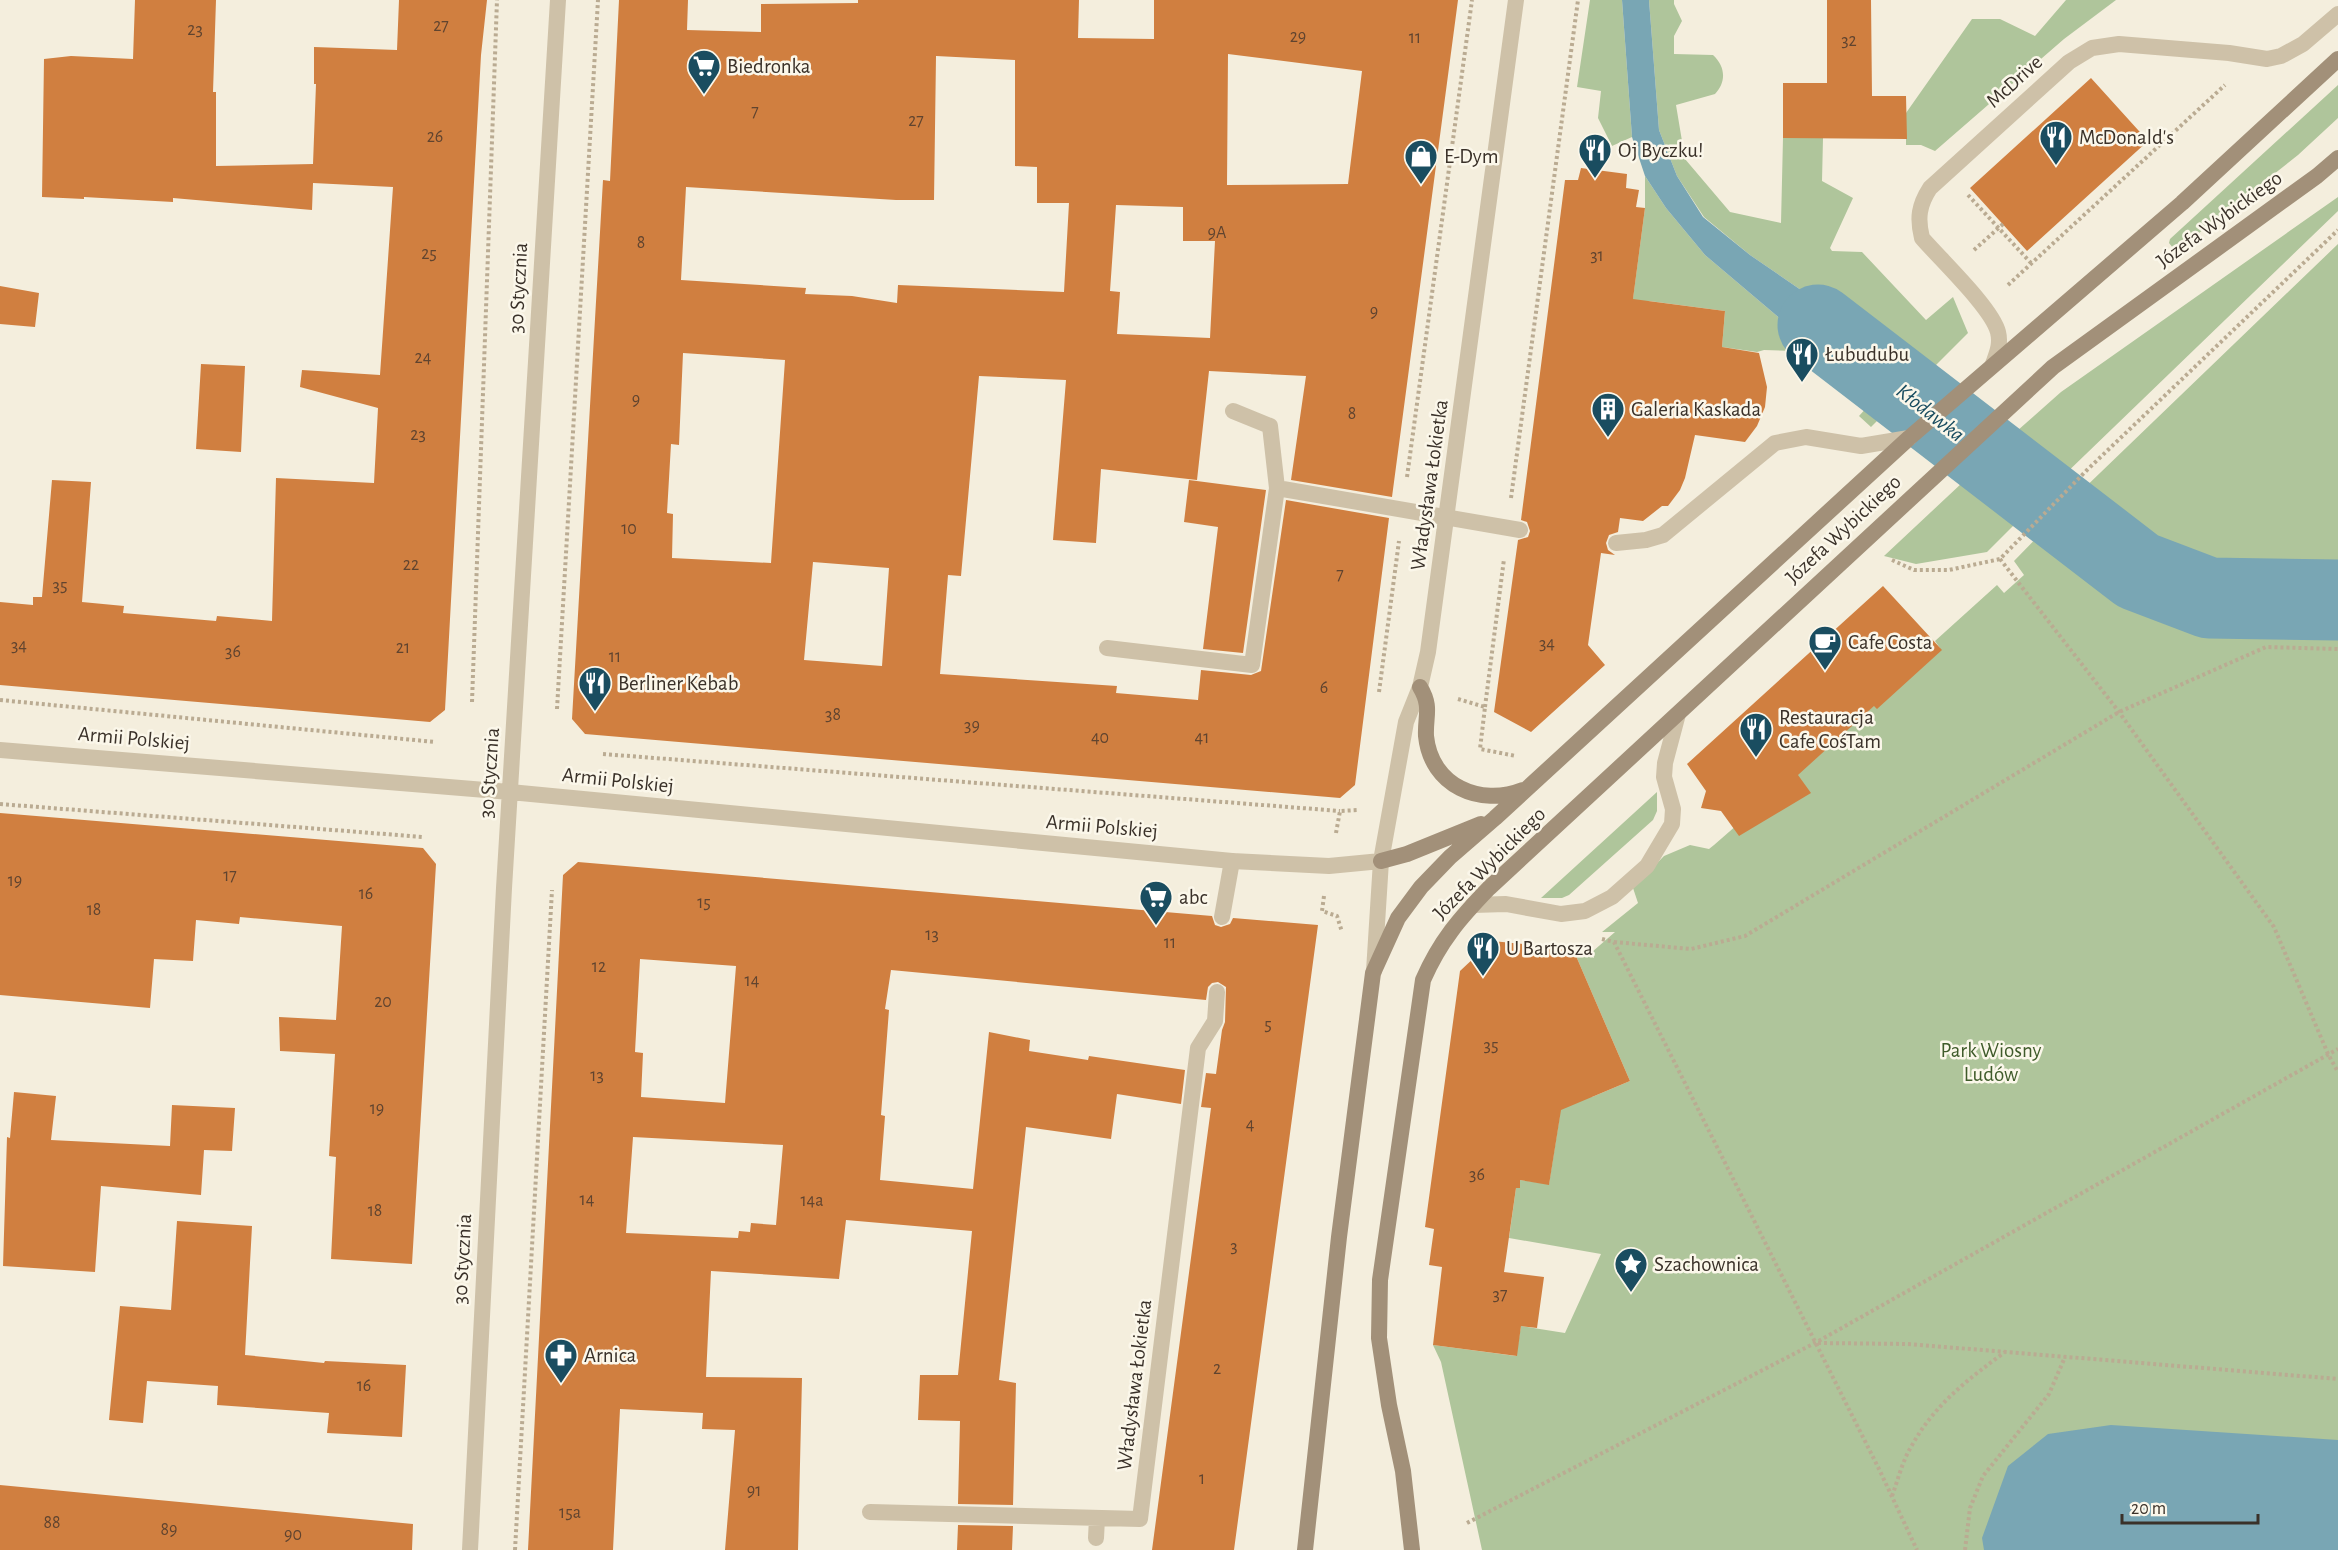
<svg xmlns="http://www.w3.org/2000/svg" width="2338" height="1550" font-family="'Alegreya Sans',sans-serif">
<rect width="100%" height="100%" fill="#f4eedd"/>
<path fill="#afc59b" d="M 1590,0 L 1622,0 L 1632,137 L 1612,146 L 1598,118 L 1601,91 L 1577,87 Z
M 1649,0 L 1674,0 L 1674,4 L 1682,21 L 1674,36 L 1674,54 L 1713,55 C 1725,66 1727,81 1715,94 L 1676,105 L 1685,159 L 1730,212 L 1781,223 L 1783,138 L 1823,138 L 1822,181 L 1853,198 L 1830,248 L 1832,251 L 1862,252 L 1926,320 L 1953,297 L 1968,333 L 1931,370 L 1865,334 L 1750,255 L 1704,217 L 1677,176 L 1659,130 Z
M 2066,0 L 2116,0 L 2064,39 L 1935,151 L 1921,145 L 1906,145 L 1906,113 L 1972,19 L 2000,19 L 2035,36 Z
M 2338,85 L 2338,118 L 2298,155 L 2180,248 L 2173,248 L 2169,243 L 2170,239 Z
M 1645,176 L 1666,208 L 1705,255 L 1888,410 L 1871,427 L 1859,416 L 1869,405 L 1796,351 L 1764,350 L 1757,352 L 1722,347 L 1725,311 L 1649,301 L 1632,306 L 1645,208 Z
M 2338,197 L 2338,211 L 2058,481 L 2009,438 L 2061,392 Z
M 2338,244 L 2338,587 L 2263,589 L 2338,610 L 2338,1550 L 1482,1550 L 1441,1362 L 1433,1345 L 1516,1356 L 1521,1326 L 1565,1333 L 1601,1254 L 1509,1238 L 1516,1188 L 1520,1188 L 1520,1180 L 1549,1184 L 1559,1121 L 1564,1072 L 1592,1097 L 1630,1081 L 1573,949 L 1594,958 L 1592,952 L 1615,932 L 1602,932 L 1638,903 L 1633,888 L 1664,856 L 1690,845 L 1709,849 L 1714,845 L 1940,648 L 1935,641 L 1997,585 L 2004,593 L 2024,575 L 2014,561 L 2048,526 L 2064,539 L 2145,558 L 2074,498 Z
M 1978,468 L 2029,510 L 1987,552 L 1916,564 L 1884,556 Z
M 1657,792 L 1657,811 L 1653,820 L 1569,895 L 1562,898 L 1541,898 Z"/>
<path fill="#79a6b4" d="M 1622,0 L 1649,0 L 1659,130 L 1677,176 L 1703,217 L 1750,255 L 1865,334 L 1931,370 L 1888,410 L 1705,255 L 1666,208 L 1645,176 L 1632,137 Z
M 2009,438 L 2058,481 L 2029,510 L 1978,468 Z
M 2074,498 C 2099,518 2127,547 2153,563 C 2209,597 2275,588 2338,587 L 2338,635 L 2285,634 L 2226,622 L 2164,604 L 2118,583 L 2048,526 Z
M 2111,1425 L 2338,1440 L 2338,1550 L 1984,1550 L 1982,1538 L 2008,1466 L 2048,1434 Z"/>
<path fill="#f4eedd" d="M 1934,368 L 1934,372 L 1890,412 L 1886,412 Z
M 2009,435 L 2011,436 L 1976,470 L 1976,466 Z
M 2060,479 L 2060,483 L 2031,512 L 2027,513 Z"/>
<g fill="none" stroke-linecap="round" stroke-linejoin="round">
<path stroke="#79a6b4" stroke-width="81" d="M 1818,325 L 2138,571 L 2209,598 L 2338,600"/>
</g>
<path fill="#d07f40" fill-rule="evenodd" d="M 135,0 L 216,0 L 213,92 L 216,92 L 216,166 L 313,164 L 316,84 L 314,84 L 314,47 L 397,50 L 399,0 L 487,0 L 481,55 L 445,710 L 430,722 L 0,685 L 0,602 L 33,605 L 33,597 L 42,597 L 52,480 L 91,482 L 82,602 L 124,606 L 123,613 L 216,621 L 217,616 L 272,621 L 276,478 L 374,483 L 378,408 L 300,387 L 302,370 L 380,375 L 393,187 L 313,183 L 312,210 L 173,198 L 173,202 L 84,197 L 84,199 L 42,197 L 44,59 L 71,56 L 133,59 Z
M 619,0 L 688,0 L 687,30 L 761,32 L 761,4 L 858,3 L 858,0 L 1079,0 L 1078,38 L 1154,39 L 1154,0 L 1458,0 L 1392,497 L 1291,480 L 1306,376 L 1209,371 L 1197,480 L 1101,469 L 1096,543 L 1053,540 L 1066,380 L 979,376 L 961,576 L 948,575 L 940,674 L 1117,686 L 1116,693 L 1198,700 L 1201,670 L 1251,675 L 1261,671 L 1286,500 L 1389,518 L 1355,785 L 1340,798 L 585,734 L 572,719 L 603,180 L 610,181 ZM 1228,54 L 1362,71 L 1348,184 L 1227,185 ZM 936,56 L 1015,60 L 1015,166 L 1037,167 L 1037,203 L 1069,203 L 1064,292 L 898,285 L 897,303 L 852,296 L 805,294 L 806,288 L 681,280 L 686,187 L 896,200 L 934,200 ZM 1116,205 L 1183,207 L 1183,241 L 1215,241 L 1210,338 L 1117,334 L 1120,292 L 1110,291 ZM 683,353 L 785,360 L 771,563 L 672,558 L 673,514 L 667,513 L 671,444 L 679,445 ZM 813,562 L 889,568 L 882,666 L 804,660 Z
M 1827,0 L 1871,0 L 1872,96 L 1906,96 L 1907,139 L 1783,138 L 1783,83 L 1827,83 Z
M 2091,78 L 2148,141 L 2027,251 L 1970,188 Z
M 1581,168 L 1627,174 L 1626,188 L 1639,190 L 1636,207 L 1645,208 L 1633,299 L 1725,311 L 1722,347 L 1759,353 L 1767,387 L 1765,407 L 1757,426 L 1745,442 L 1695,435 L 1685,478 L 1680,490 L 1668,506 L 1662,506 L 1643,521 L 1620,518 L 1618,532 L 1609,535 L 1606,543 L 1608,550 L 1615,555 L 1601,553 L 1588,645 L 1605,665 L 1531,732 L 1494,712 L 1518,540 L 1528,537 L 1530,531 L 1527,522 L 1521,520 L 1565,180 L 1578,180 Z
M 0,286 L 39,293 L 35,327 L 0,324 Z
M 201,364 L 245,366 L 241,452 L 196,449 Z
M 1189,480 L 1266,490 L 1243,653 L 1203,649 L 1218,527 L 1184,522 Z
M 1883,586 L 1942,650 L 1877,709 L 1874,706 L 1798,775 L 1811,793 L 1739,836 L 1721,811 L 1701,808 L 1706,791 L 1687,764 Z
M 0,813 L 423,848 L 436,864 L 412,1264 L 331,1259 L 336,1157 L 329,1156 L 335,1054 L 280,1051 L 279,1017 L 336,1020 L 342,926 L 240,917 L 239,924 L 196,920 L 193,961 L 154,959 L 150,1008 L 0,995 Z
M 578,862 L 1212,916 L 1215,925 L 1221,927 L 1230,924 L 1233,918 L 1318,925 L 1234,1550 L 1152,1550 L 1211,1108 L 1201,1107 L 1206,1073 L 1216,1074 L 1222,1030 L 1225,1022 L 1226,987 L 1218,982 L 1212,983 L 1208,987 L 1206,1000 L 891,970 L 885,1009 L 889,1010 L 881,1115 L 885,1116 L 880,1180 L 973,1189 L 989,1032 L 1030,1040 L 1029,1051 L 1088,1060 L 1089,1056 L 1185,1070 L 1181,1104 L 1117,1094 L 1111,1139 L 1026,1127 L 999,1380 L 1016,1383 L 1013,1505 L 958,1504 L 960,1421 L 918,1420 L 920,1375 L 958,1375 L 972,1231 L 846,1220 L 839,1279 L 711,1271 L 706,1377 L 802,1378 L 798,1550 L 725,1550 L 735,1430 L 702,1429 L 703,1413 L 620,1409 L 613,1550 L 528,1550 L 563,875 ZM 640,959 L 736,966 L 725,1103 L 641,1097 L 643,1053 L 635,1052 ZM 633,1137 L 783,1145 L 776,1225 L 751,1223 L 750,1232 L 739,1231 L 738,1238 L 626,1233 Z
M 1492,941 L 1573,949 L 1630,1081 L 1561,1110 L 1549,1185 L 1520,1180 L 1520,1188 L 1516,1188 L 1504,1272 L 1544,1277 L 1537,1328 L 1521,1326 L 1517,1356 L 1433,1345 L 1442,1267 L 1429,1265 L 1434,1229 L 1425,1227 L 1460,971 Z
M 14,1092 L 56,1096 L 51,1140 L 170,1146 L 172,1105 L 235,1108 L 232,1151 L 204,1150 L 201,1195 L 101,1186 L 95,1272 L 3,1266 L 7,1137 L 10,1138 Z
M 177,1221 L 252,1226 L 245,1355 L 324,1363 L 325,1361 L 406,1365 L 402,1437 L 327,1433 L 329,1413 L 217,1405 L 218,1386 L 147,1381 L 143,1423 L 109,1420 L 120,1306 L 171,1310 Z
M 0,1485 L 413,1524 L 412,1550 L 0,1550 Z
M 958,1525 L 1013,1526 L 1012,1550 L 957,1550 Z"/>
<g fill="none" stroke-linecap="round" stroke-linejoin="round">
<path stroke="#baab92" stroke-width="4" stroke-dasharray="3 3" stroke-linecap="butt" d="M 1968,195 L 2031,263
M 1974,250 L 2003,224
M 2008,285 L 2225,85
M 1407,477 L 1472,0
M 1511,498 L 1578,0
M 2000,559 L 2119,712 L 2274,927 L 2328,1054 L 2338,1072
M 1892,560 L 1914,570 L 1949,570 L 2000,559 L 2087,470 L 2338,230
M 1379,692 L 1399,541
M 1458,699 L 1485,707 L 1480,749 L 1516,756
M 0,700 L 435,742
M 472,702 L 497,0
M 1485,707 L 1504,559
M 557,709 L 598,0
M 603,754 L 1340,811
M 0,804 L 423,837
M 1336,833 L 1340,811 L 1358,810
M 1324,896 L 1322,911 L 1337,916 L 1342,932
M 1602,939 L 1614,942 L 1879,1469 L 1917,1550
M 1614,942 L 1691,949 L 1745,936 L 2119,712 L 2266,647 L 2338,649
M 1818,1343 L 1908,1344 L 2338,1379
M 1892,1496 C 1898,1480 1902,1462 1911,1447 C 1934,1405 1967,1380 2005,1352
M 1467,1523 L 1815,1343 L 2338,1049
M 515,1550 L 552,890
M 1965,1550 L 1970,1508 L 1983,1476 L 2049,1394 L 2065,1357"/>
<path stroke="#cec1a8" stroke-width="16" d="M 1993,364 C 1997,353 2001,344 1998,332 C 1992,308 1940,259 1922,238 C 1917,218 1919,205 1930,188 L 2069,62 L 2092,48 L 2119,44 L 2229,53 L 2267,59 L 2281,56 L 2303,44 L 2338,14
M 1233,411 L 1270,426 L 1277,488
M 1616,543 L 1646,540 L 1663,535 L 1775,443 L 1806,437 L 1861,446 L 1909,438
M 1107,648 L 1252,665 L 1277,488 L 1520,530
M 1222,917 L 1232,861
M 870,1512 L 1140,1519 L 1198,1048 L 1215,1021 L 1217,992
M 1096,1538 L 1097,1518"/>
<path stroke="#cec1a8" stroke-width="16" d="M 0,750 L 510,792 L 1232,861 L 1329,866 L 1381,861
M 1473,905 L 1506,904 L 1561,914 L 1585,911 L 1612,897 L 1647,866 L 1672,824 L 1673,809 L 1664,777 L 1665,763 L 1678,714
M 1374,971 L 1381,861 L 1406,722 L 1420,687 L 1428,652 L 1516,0
M 470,1550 L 504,888 L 558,0"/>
<path stroke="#a29079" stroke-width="16" d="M 1420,687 C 1432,707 1425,716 1426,736 C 1431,786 1480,807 1523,790
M 1381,861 L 1407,854 L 1481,824
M 1305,1550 L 1339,1237 L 1373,973 L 1398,918 L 1421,887 L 1450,857 L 1495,818 L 1909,438 L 2182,203 L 2338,59
M 1412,1550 L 1403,1471 L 1389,1405 L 1379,1338 L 1380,1280 L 1423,980 C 1440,941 1460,918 1489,888 L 2053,367 L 2317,176 L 2338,158"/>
</g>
<defs>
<symbol id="supermarket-pin" viewBox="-11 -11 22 30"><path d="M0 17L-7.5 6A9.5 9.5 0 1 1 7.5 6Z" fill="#1a4d60" stroke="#fbf7ea"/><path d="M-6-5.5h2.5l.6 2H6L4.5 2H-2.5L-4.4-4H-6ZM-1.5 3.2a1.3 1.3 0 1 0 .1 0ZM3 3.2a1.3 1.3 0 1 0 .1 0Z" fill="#fff"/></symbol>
<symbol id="restaurant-pin" viewBox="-11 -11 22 30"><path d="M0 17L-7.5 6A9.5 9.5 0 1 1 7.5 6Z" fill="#1a4d60" stroke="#fbf7ea"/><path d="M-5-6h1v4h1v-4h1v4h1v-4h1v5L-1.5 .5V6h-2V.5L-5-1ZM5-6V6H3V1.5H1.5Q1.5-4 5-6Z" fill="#fff"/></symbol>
<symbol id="shop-pin" viewBox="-11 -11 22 30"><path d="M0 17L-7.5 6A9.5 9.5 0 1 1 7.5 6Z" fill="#1a4d60" stroke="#fbf7ea"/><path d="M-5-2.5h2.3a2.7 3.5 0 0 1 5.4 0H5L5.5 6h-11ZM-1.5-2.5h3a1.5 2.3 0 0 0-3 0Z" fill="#fff"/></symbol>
<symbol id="building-pin" viewBox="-11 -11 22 30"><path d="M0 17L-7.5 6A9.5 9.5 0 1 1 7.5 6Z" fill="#1a4d60" stroke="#fbf7ea"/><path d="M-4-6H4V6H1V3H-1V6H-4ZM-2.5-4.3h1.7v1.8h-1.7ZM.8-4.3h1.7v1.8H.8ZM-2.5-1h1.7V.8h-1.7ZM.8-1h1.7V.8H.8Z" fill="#fff"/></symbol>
<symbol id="cafe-pin" viewBox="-11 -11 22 30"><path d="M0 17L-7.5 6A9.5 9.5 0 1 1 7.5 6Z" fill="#1a4d60" stroke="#fbf7ea"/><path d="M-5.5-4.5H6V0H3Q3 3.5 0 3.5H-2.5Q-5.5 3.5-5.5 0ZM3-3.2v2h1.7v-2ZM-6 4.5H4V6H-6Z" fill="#fff"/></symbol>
<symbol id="sight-pin" viewBox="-11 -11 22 30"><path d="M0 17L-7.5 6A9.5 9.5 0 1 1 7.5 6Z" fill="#1a4d60" stroke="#fbf7ea"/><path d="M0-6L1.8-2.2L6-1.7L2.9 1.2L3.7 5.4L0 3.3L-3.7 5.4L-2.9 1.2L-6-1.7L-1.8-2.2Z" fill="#fff"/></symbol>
<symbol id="pharmacy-pin" viewBox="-11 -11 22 30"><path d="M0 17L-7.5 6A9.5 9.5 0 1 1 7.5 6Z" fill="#1a4d60" stroke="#fbf7ea"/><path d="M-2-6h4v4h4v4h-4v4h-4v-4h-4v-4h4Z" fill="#fff"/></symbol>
</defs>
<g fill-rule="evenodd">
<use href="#supermarket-pin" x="685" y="47" width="38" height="52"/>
<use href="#restaurant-pin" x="2037" y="118" width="38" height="52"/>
<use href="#restaurant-pin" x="1576" y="131" width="38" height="52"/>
<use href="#shop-pin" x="1402" y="137" width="38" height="52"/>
<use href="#restaurant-pin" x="1783" y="335" width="38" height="52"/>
<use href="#building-pin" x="1589" y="390" width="38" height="52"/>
<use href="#cafe-pin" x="1806" y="623" width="38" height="52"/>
<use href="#restaurant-pin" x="576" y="664" width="38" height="52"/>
<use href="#restaurant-pin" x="1737" y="710" width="38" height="52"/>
<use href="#supermarket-pin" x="1137" y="878" width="38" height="52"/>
<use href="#restaurant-pin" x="1464" y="929" width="38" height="52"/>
<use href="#sight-pin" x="1612" y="1245" width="38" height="52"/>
<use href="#pharmacy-pin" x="542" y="1336" width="38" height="52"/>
</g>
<g text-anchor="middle" stroke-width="5" stroke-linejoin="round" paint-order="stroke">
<g font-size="18" fill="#60442f">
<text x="441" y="31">27</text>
<text x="195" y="35">23</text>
<text x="1298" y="42">29</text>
<text x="1415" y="43">11</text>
<text x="1849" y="46">32</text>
<text x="755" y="117">7</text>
<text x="916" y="126">27</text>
<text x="435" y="142">26</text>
<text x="1217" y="238">9A</text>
<text x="641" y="248">8</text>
<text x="429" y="259">25</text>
<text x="1597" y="261">31</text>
<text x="1374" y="317">9</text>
<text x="423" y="363">24</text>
<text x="636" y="405">9</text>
<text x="1352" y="419">8</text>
<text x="418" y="440">23</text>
<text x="629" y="534">10</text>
<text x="411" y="570">22</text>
<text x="1340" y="580">7</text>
<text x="60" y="591">35</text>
<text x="1547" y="649">34</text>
<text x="19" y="651">34</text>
<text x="403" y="653">21</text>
<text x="233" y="657">36</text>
<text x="615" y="662">11</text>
<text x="1324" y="693">6</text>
<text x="833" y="720">38</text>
<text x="972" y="731">39</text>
<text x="1100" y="743">40</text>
<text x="1202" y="743">41</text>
<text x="230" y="881">17</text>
<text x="15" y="886">19</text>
<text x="366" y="899">16</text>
<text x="704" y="908">15</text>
<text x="94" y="915">18</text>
<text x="932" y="940">13</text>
<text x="1170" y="948">11</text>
<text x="599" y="972">12</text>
<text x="752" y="986">14</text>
<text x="383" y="1007">20</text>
<text x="1268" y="1030">5</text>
<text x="1491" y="1051">35</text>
<text x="597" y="1081">13</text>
<text x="377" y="1114">19</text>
<text x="1250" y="1130">4</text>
<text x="1477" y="1180">36</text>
<text x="587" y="1205">14</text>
<text x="812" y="1206">14a</text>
<text x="375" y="1216">18</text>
<text x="1234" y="1252">3</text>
<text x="1500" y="1300">37</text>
<text x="1217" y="1374">2</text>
<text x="364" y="1391">16</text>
<text x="1202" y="1484">1</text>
<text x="754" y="1496">91</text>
<text x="570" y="1518">15a</text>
<text x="52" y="1528">88</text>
<text x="169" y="1535">89</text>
<text x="293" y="1540">90</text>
</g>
<g font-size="21" fill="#3a3129" stroke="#fbf7ea" text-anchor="start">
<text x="727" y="73">Biedronka</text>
<text x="2079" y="144">McDonald's</text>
<text x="1618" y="157">Oj Byczku!</text>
<text x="1444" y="163">E-Dym</text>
<text x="1825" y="361">Łubudubu</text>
<text x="1631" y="416">Galeria Kaskada</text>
<text x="1848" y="649">Cafe Costa</text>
<text x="618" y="690">Berliner Kebab</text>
<text x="1779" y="724">Restauracja<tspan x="1779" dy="24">Cafe CośTam</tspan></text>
<text x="1179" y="904">abc</text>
<text x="1506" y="955">U Bartosza</text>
<text x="1654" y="1271">Szachownica</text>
<text x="584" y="1362">Arnica</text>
</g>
<g font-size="21" fill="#3a3129" stroke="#fbf7ea">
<text transform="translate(2014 81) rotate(-42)" y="7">McDrive</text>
<text transform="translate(2219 219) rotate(-36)" y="7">Józefa Wybickiego</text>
<text transform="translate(518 288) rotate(-87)" y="7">30 Stycznia</text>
<text transform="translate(1429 485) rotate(-82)" y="7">Władysława Łokietka</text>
<text transform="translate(1843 529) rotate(-43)" y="7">Józefa Wybickiego</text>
<text transform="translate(134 738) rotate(5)" y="7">Armii Polskiej</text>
<text transform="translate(489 773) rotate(-86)" y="7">30 Stycznia</text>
<text transform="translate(618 780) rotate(6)" y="7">Armii Polskiej</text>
<text transform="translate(1102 826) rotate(5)" y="7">Armii Polskiej</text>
<text transform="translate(1489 863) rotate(-45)" y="7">Józefa Wybickiego</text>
<text transform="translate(462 1259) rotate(-87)" y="7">30 Stycznia</text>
<text transform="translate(1134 1385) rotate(-83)" y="7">Władysława Łokietka</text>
</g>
<g font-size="21" fill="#3f5b2a" stroke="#fbf7ea">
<text x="1991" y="1057">Park Wiosny<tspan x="1991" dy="24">Ludów</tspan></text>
</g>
<g font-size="22" font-style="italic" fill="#1a4d60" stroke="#fbf7ea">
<text transform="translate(1931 412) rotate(38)" y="8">Kłodawka</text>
</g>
</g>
<path d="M2122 1514v9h136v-9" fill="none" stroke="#3a3129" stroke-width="3"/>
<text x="2131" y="1514" font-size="18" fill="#3a3129" stroke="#fbf7ea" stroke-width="4.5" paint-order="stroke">20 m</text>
</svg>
